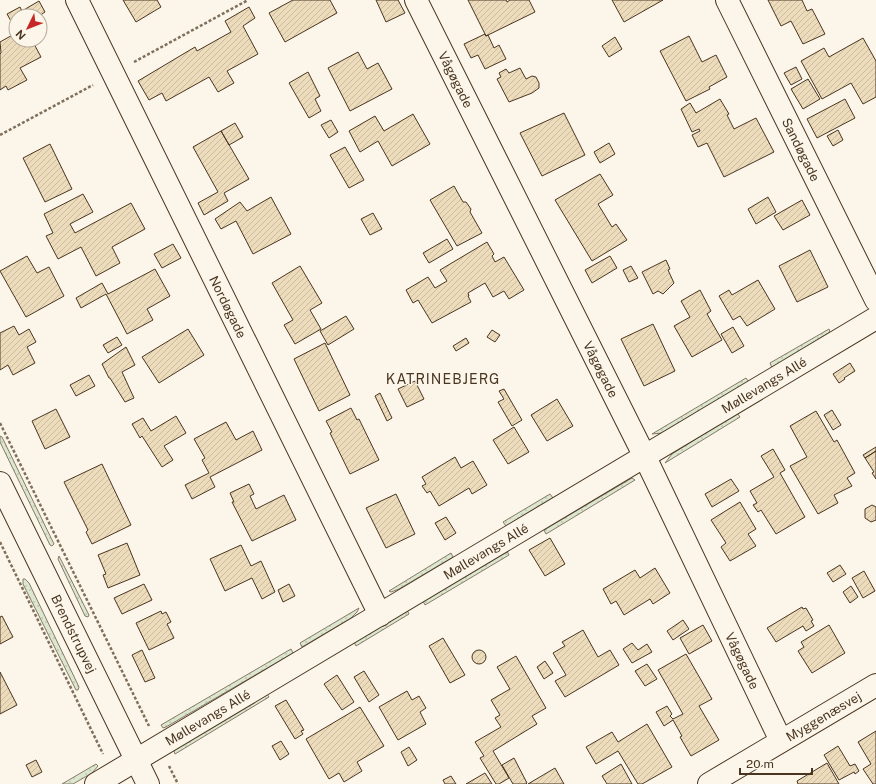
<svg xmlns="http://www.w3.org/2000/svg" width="876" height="784" viewBox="0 0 876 784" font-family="'Public Sans',sans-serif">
<defs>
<pattern id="grass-dots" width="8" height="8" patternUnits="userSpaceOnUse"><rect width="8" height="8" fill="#dce7d0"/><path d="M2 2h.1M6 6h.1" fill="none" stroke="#bec7b2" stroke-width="1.8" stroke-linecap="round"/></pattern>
<pattern id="building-hatch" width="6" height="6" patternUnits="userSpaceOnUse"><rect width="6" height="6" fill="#ecdcbc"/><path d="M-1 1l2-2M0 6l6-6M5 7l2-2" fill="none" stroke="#ccbda1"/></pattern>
</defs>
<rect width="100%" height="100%" fill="#fbf6e9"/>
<path fill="url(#grass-dots)" stroke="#887966" d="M829,329L830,332L772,368L770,363Z
M746,378L749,382L662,433L652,434Z
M737,413L740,417L665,463L672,454Z
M0,436L2,437L54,544L52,546L50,545L0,442Z
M632,478L635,480L546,534L544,530Z
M550,494L553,498L506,526L503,522Z
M507,551L509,555L425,605L423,601Z
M451,553L453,557L399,589L391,592L389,591Z
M59,556L89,615L88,617L85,616L58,559Z
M23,579H25L29,583L79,687L78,690H76L23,584Z
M359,608L357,612L351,618L302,647L300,643Z
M407,610L409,614L356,646L354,642Z
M291,649L293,653L166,727L163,728L161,725Z
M267,694L269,697L175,754L174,751L177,748Z
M96,764L98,766L92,773L73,784H62Z"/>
<path fill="url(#building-hatch)" stroke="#4a3520" d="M123,0H157L161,7L136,22Z
M293,0H330L337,13L285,42L269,13Z
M376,0H398L405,13L386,22Z
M468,0H506L507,2L510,0H529L535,12L486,36Z
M612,0H663L624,22Z
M768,0H802L807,11L812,9L825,34L803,44L791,21L781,26Z
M39,1L45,12L39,16H16V30L7,14L20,7L22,11Z
M249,7L255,18L243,26L258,54L227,71L234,83L218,92L209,77L166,101L162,93L149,100L138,81L195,47L197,51L231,32L225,21Z
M16,33V40H32L41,57L20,68L27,80L8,90L6,86L0,90V54L1,53L0,42Z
M485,34L486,36L488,35L494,48L499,45L506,59L485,69L478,55L471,58L464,44Z
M689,36L702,62L716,55L727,77L709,87L710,89L686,101L660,51Z
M615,37L622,49L609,57L602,46Z
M863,38L876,61V97L863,104L851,83L822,99L801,61L824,48L829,57Z
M358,52L367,69L378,63L392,89L350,111L328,68Z
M796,67L802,79L791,85L784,73Z
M520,68L526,79L532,76L536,77L539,83V88L532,93L509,102L497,79L501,77L499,73L506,69L509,73Z
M308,72L320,96L315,99L321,111L309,118L289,83Z
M808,79L820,99L803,109L791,89Z
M720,99L729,114L727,115L734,129L756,118L774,152L724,177L707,143L698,147L692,135L700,131L699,129L692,132L681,109L690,103L696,113Z
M845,99L855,118L817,138L807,119Z
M564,113L585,155L542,176L520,133Z
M413,114L430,144L392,166L378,141L360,152L349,131L375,116L384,131Z
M331,120L338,132L329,138L321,125Z
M235,123L243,137L229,145L221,131Z
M838,130L843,140L833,146L827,136Z
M221,131L249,179L224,193L228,201L204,215L198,203L218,192L193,147Z
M609,143L615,154L600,163L594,152Z
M50,144L72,189L45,202L23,158Z
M345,147L364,180L349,188L330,155Z
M600,174L613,195L598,204L612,227L616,224L627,240L592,261L555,200Z
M454,186L463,202H466L471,209L470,212L482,233L457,246L430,200Z
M83,194L93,212L70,224L75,233L131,203L145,229L112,247L120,263L96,276L81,247L58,259L46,236L53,233L44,214Z
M271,197L291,234L253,254L236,221L221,229L215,219L240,202L247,211Z
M768,197L776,212L756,224L748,209Z
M802,200L810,215L783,230L774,216Z
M373,213L382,229L370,235L361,219Z
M447,239L453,249L429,263L423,253Z
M487,242L494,254L492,256L495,262L504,257L524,290L509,299L504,291L493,297L485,283L468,293L469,296H468L471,302L432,323L418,300L413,303L406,290L428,277L435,288L447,281L440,270Z
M173,244L181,258L162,268L154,254Z
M810,250L828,287L797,302L779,266Z
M27,256L37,273L49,267L64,296L26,317L0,271Z
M610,256L617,268L592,283L585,270Z
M666,260L670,269L668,270L674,283L663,294L658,291L653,294L642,272Z
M300,266L322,303L310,310L321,329L295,344L284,325L293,320L272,283Z
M631,266L638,278L629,282L623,270Z
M155,269L170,296L147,309L153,320L127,334L106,294L81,308L76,298L102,283L108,294Z
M758,280L775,309L747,326L740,316L733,320L719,296L729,290L732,295Z
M700,290L711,311L707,314L722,340L692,357L674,326L690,317L681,301Z
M346,316L354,329L328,345L320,331Z
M653,324L675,371L644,386L621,339Z
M14,326L19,335L29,329L36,342L27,347L35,363L13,375L8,365L0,370V333Z
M733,327L744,346L732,353L721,334Z
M188,329L204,355L159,383L142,357Z
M492,330L500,335L495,342L487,337Z
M117,337L122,345L108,353L103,345Z
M466,338L469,343L456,351L453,346Z
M325,343L350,395L319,411L294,359Z
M126,347L135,365L122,372L134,398L125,402L110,378H109L102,364Z
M850,363L855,371L844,378L845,379L839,383L833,374Z
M89,375L95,386L76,396L70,385Z
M415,381L424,399L407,407L398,389Z
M504,389L522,420L512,426L498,402L504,399L499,391Z
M380,393L392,418L387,421L375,396Z
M557,399L573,426L547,441L531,415Z
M351,408L357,420L359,419L379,460L350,474L330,433L332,432L326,421Z
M56,409L70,437L45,449L32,421Z
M832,410L841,425L833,430L824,415Z
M816,411L834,442L837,440L855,473L847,478L852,486L834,495L838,503L818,514L790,466L807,457L790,426Z
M176,416L186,433L164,446L173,460L162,467L142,436L140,438L132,424L143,418L151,431Z
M226,422L236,440L253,431L262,450L210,477L215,487L192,499L185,485L209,473L202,460L205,458L194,439Z
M514,427L529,452L508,464L493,440Z
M876,447V451L865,458L863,455Z
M773,449L785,470L780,473L805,517L776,534L761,510L758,512L753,505L757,503L750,491L774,477L761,456Z
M876,451V479L872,473L874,472L865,458Z
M455,457L461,468L473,461L487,485L472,494L469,488L439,506L430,491L427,493L422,486L426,484L422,477Z
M102,464L131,525L92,544L86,532L88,530L64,482Z
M731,479L739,491L712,507L705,494Z
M249,484L254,494L250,496L256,509L284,495L296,520L252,541L232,502H234L230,493Z
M396,494L415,534L386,548L366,508Z
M740,502L756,529L748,534L756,546L730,561L721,547L726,543L711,520Z
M872,505L876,507V520L871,522L865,518V509Z
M446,517L456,533L445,540L435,523Z
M550,538L565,564L545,576L529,550Z
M127,543L140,575L108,588L103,575L106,574L98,555Z
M241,545L251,566L261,561L275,592L262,599L252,578L225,591L210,559Z
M840,565L846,574L833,582L827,573Z
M655,568L670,593L653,604L650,599L624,615L616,601L611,604L603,589L635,570L640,578Z
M864,571L875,591L863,598L852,578Z
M144,584L152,600L122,614L114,598Z
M289,584L295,596L283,602L278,590Z
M851,586L858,597L850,603L843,592Z
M802,607L803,609L806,608L813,620L811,621L814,626L806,631L803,626L776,642L767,628Z
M161,611L162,614L166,612L171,622L167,624L174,638L149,650L136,623Z
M2,616L13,637L0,644V617Z
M683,620L689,629L673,640L667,631Z
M703,625L712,641L689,654L680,638Z
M829,625L845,653L812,673L798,651L804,647L801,642Z
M583,630L598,657L610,650L619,665L565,697L555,681L566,675L553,653L565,646L562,642Z
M443,638L465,675L450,683L429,646Z
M632,643L638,650L647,644L652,652L632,663L623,649Z
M472 657a7 7 0 1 1 14 0a7 7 0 1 1-14 0Z
M142,650L155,678L145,682L132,655Z
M686,654L712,699L699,706L719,740L691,756L680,737L682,736L673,720L664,726L656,712L667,706L672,714L670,716L673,719L683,714L658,670Z
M516,656L546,708L532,716L537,724L493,751L509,778L499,784H496L480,758L484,756L475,742L501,727L495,718L500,715L491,700L510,689L497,667Z
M545,661L553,673L544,679L537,667Z
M647,664L657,679L645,686L635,671Z
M364,671L379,695L369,702L354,677Z
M0,672L17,705L0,714Z
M337,675L354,702L342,710L324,684Z
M407,691L412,700L419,696L426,708L420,712L426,724L398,740L379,707Z
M286,700L304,730L301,731L303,734L295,739L275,706Z
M360,707L384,746L357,762L362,771L344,782L339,773L329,779L306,739Z
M647,724L672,767L642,784H638L618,751L596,764L586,747L612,732L618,742Z
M876,731V784H873L863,769L871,764L858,742Z
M281,741L289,754L280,760L272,746Z
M838,746L850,766L855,764L859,771L855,774L854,772L839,780L824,755Z
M409,747L417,760L408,766L401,752Z
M514,758L527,783L526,784H513L502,765Z
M36,760L42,772L32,777L26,765Z
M827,763L839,784H798L797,781Z
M621,764L632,784H607L602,776Z
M555,768L564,784H528Z
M485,773L492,784H466Z
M451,776L456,784H445L443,780Z"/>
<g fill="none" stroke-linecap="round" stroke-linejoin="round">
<g stroke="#4a3520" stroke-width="24">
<g id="minor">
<path id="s1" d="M77,0L380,615"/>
<path id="s2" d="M416,0L645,457L781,741"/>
<path id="s3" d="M727,0L876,300"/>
<path id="s4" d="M0,483L148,784"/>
<path id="s5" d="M96,784L876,318"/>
<path id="s6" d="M709,784L876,685"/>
</g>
</g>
<path stroke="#7f6f5c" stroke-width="2.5" stroke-dasharray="3 2" stroke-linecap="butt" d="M134,62L248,0
M0,135L93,85
M0,423L149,726
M0,542L103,754
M169,766L178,784"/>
<use href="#minor" stroke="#fbf6e9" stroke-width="22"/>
</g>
<g text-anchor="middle" stroke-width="3" stroke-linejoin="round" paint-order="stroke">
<g font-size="13" fill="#4a3520" stroke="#fbf6e9">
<text dy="5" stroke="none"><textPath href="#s2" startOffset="89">Vågøgade</textPath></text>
<text dy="5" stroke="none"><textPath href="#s3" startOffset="167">Sandøgade</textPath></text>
<text dy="5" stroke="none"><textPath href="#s1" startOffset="342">Nordøgade</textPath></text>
<text dy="5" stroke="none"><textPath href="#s2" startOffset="413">Vågøgade</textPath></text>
<text dy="5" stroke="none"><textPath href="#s5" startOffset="778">Møllevangs Allé</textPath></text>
<text dy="5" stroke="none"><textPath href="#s5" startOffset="454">Møllevangs Allé</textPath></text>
<text dy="5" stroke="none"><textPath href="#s4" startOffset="168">Brendstrupvej</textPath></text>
<text dy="5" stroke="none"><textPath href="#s2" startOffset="737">Vågøgade</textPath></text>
<text dy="5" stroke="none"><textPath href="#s6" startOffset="133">Myggenæsvej</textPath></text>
<text dy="5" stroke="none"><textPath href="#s5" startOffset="130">Møllevangs Allé</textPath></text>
</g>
<g font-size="14" letter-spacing="1" fill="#4a3520" stroke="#fbf6e9">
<text x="443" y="384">KATRINEBJERG</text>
</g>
</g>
<g transform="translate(28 28) rotate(227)"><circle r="19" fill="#fbf6e9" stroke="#b4a999"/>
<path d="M0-3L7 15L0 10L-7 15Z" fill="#c62828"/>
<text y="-6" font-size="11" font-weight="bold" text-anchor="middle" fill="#4a3520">N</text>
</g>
<path d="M740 768v6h72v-6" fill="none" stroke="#4a3520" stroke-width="2"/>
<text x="746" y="768" font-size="12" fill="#4a3520" stroke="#fbf6e9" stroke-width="3" paint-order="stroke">20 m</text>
</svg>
